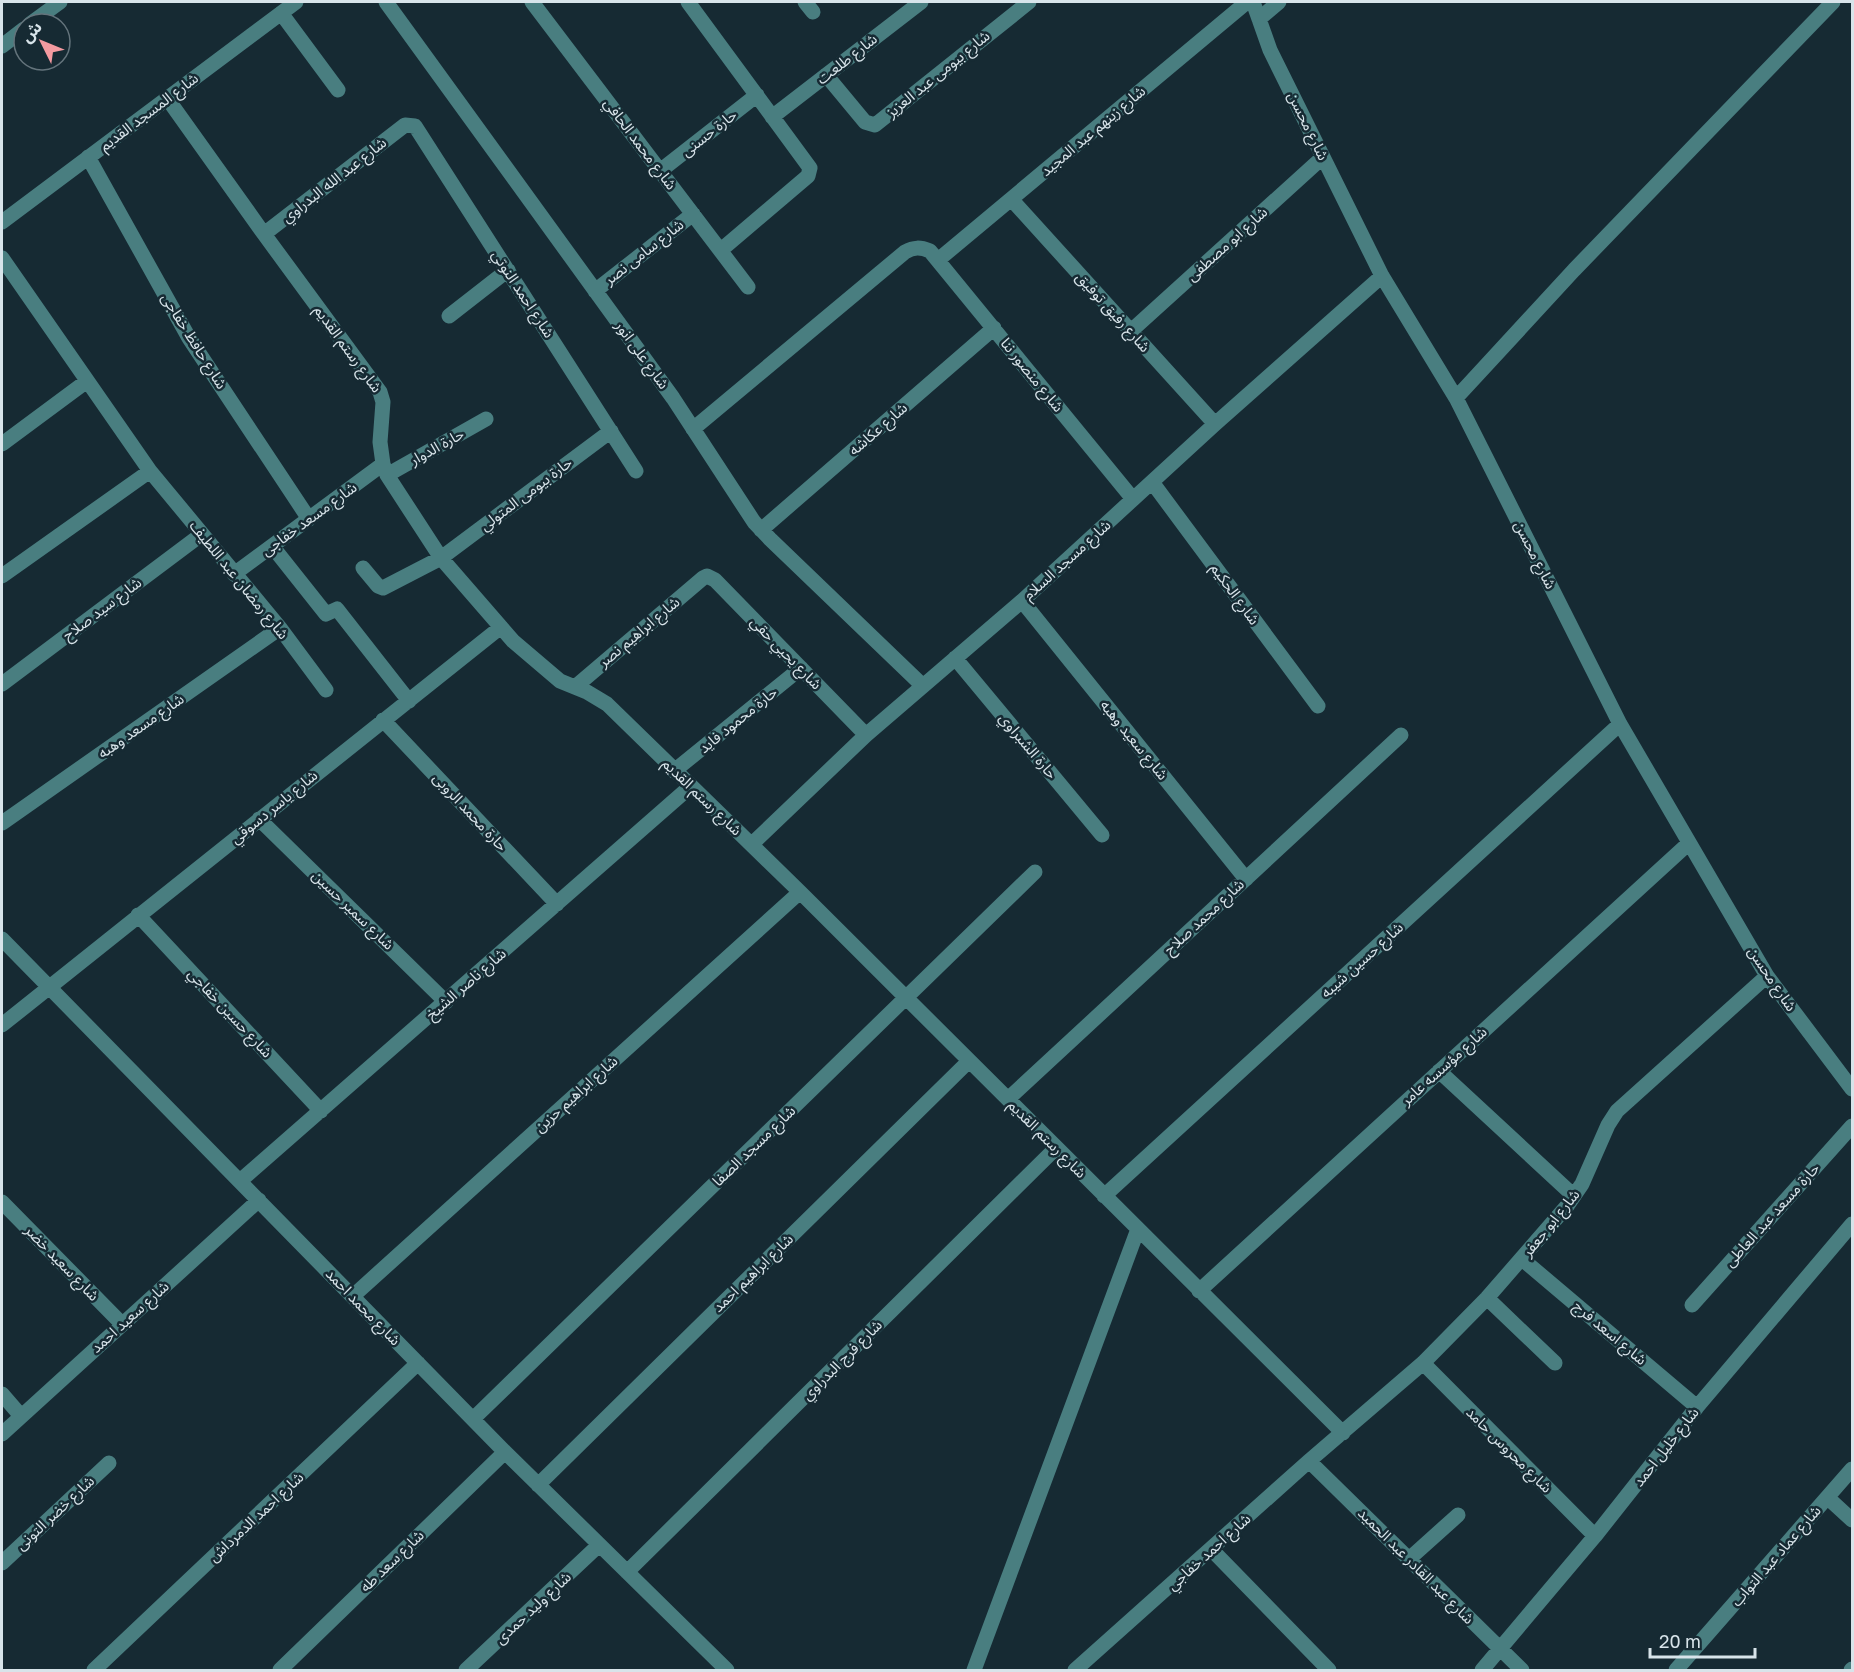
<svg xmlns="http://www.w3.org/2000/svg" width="1854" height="1672" viewBox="0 0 1854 1672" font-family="'Golos Text','Noto Sans Arabic',sans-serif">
<rect width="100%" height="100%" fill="#162a33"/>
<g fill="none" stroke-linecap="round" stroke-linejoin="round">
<path stroke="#497e80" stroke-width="15" d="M386,2L673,398L754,522L770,539L923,686
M532,2L748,287
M688,2L810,168L808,176L721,250
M805,2L813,12
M1253,2L1270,50L1382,276L1456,398L1620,724L1767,976L1852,1089
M281,13L338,90
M1259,19L1279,2
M30,24L60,2
M2,46L24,29
M826,75L865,122L875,125L1029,2
M167,98L264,234L380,392L383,402L380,442L383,464L387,475L441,558L513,641L560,681L587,692L607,704L800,892L1343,1433
M772,117L921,2
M88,157L189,338L309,519
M660,171L757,95
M1012,200L1215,424
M2,222L296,2
M264,234L405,125L415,126L636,471
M2,258L150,471L280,628L326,690
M938,260L1247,2
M595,291L693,214
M449,316L508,270
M1131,331L1323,157
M1456,398L1574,270L1833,2
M693,429L905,252C914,247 920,247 930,251L1133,499
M2,444L87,381
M387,475L486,419
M1152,482L1318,706
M761,530L994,328
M272,546L326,614L337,609L409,701
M363,568L378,586L383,588L441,558L611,431
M234,574L383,464
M2,576L150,471
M1022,601L1246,879
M955,658L1102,835
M2,684L202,534
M575,687L703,578L707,576L715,580L866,735
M383,720L557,904
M674,771L801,668
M259,819L446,1002
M2,823L280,628
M752,844L866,735L1022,601L1215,424L1382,276
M138,915L321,1111
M2,939L505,1452L727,1670
M2,1025L501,627
M1439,1071L1574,1196
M1008,1099L1401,735
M240,1181L691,786
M1104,1196L1620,724
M2,1202L122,1324
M1522,1259L1697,1407
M1199,1291L1689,843
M353,1296L800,892
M1487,1298L1555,1363
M1692,1305L1852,1126
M1423,1363L1595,1536
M2,1394L21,1416
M473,1419L1035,872
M2,1434L259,1200
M1309,1461L1522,1670
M538,1485L969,1061
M1828,1498L1852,1520
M1211,1549L1329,1670
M1409,1559L1458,1515
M2,1563L109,1463
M627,1572L1056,1148
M94,1670L418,1363
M280,1670L505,1452
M466,1670L599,1545
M974,1670L1138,1229
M1075,1670L1309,1461L1423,1363L1487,1298L1567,1206L1582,1184L1608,1125L1617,1111L1767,976
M1482,1670L1595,1536L1697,1407L1852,1224
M1676,1670L1852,1469
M1851,1670L1852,1669"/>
</g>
<g text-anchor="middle" stroke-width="5" stroke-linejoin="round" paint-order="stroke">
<g font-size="15" fill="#d8e4ea" stroke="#162a33">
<text transform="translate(847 59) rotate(-38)" y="5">شارع طلعت</text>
<text transform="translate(938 74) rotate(-39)" y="5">شارع بيومى عبد العزيز</text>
<text transform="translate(149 112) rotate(-37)" y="5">شارع المسجد القديم</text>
<text transform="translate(1308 126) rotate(64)" y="5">شارع محسن</text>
<text transform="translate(1093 131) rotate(-40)" y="5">شارع زينهم عبد المجيد</text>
<text transform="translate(709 133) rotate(-38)" y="5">حارة حسنى</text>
<text transform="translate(640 144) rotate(53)" y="5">شارع محمد الحافي</text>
<text transform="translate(334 180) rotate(-38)" y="5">شارع عبد الله البدراوي</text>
<text transform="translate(1227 244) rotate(-42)" y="5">شارع ابو مصطفى</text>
<text transform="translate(644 252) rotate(-38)" y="5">شارع سامى نصر</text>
<text transform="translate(523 294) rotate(57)" y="5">شارع احمد النوتي</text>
<text transform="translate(1113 312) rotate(48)" y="5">شارع رفيق توفيق</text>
<text transform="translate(194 341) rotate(58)" y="5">شارع حافظ خفاجى</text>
<text transform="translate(348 349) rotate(54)" y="5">شارع رستم القديم</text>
<text transform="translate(642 355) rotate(54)" y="5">شارع على انور</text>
<text transform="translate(1032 375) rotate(51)" y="5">شارع منصور ننا</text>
<text transform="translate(878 429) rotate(-41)" y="5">شارع عكاشه</text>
<text transform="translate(437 447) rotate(-29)" y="5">حارة الدوار</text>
<text transform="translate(526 494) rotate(-37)" y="5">حارة بيومى المتولي</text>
<text transform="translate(309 519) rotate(-36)" y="5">شارع مسعد خفاجى</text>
<text transform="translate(1535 555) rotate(63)" y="5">شارع محسن</text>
<text transform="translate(1067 560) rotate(-42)" y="5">شارع مسجد السلام</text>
<text transform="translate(239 580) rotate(51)" y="5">شارع رمضان عبد اللطيف</text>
<text transform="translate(1235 594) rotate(54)" y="5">شارع الحكيم</text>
<text transform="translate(102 609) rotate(-37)" y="5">شارع سيد صلاح</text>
<text transform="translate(639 632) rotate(-40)" y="5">شارع ابراهيم نصر</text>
<text transform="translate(786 653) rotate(46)" y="5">شارع يحيي حقي</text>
<text transform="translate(738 720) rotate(-39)" y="5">حارة محمود فايد</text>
<text transform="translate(141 726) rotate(-35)" y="5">شارع مسعد وهبه</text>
<text transform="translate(1134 740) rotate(51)" y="5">شارع سعيد وهبه</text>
<text transform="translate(1028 746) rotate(50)" y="5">حارة الشبراوي</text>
<text transform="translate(702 797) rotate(44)" y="5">شارع رستم القديم</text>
<text transform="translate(274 807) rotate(-39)" y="5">شارع ياسر دسوقي</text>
<text transform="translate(470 812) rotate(47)" y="5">حارة محمد الروبى</text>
<text transform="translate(353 910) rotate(44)" y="5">شارع سمير حسين</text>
<text transform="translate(1204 917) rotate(-43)" y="5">شارع محمد صلاح</text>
<text transform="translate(1362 960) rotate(-42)" y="5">شارع حسين شيبه</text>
<text transform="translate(1772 979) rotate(56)" y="5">شارع محسن</text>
<text transform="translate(466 984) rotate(-41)" y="5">شارع ناصر الشيخ</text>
<text transform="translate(230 1013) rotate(47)" y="5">شارع حسين خفاجي</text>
<text transform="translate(1444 1066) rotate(-42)" y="5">شارع مؤسسه عامر</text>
<text transform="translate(576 1094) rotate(-42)" y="5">شارع ابراهيم حزين</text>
<text transform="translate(1047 1139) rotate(45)" y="5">شارع رستم القديم</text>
<text transform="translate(754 1146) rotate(-44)" y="5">شارع مسجد الصفا</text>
<text transform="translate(1772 1215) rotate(-48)" y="5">حارة مسعد عبد العاطى</text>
<text transform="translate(1551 1223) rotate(-51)" y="5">شارع ابو جعفر</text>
<text transform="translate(62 1263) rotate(46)" y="5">شارع سعيد خضر</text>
<text transform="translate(753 1273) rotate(-44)" y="5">شارع ابراهيم احمد</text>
<text transform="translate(363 1307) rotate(46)" y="5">شارع محمد احمد</text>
<text transform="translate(130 1317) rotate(-42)" y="5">شارع سعيد احمد</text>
<text transform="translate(1610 1333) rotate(40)" y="5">شارع اسعد فرج</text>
<text transform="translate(842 1360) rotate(-45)" y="5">شارع فرج البدراوي</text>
<text transform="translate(1666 1447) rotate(-52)" y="5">شارع خليل احمد</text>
<text transform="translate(1509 1450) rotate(45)" y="5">شارع محروس حامد</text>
<text transform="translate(55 1513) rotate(-43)" y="5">شارع خضر التونى</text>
<text transform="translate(256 1517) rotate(-43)" y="5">شارع احمد الدمرداش</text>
<text transform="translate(1209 1552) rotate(-42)" y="5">شارع احمد خفاجي</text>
<text transform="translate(1776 1556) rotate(-49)" y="5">شارع عماد عبد التواب</text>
<text transform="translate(392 1561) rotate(-44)" y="5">شارع سعد طه</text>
<text transform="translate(1416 1566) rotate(45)" y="5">شارع عبد القادر عبد الحميد</text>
<text transform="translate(533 1608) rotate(-43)" y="5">شارع وليد حمدى</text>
</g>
</g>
<rect width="1854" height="1672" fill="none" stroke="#d8e4ea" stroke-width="6"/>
<g transform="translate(42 42) rotate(313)"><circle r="28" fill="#162a33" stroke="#64747c" stroke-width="1.5"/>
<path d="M0-4.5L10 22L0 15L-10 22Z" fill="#f49aa0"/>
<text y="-9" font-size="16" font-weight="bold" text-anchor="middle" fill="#d8e4ea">ش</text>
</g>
<path d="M1650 1648v9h105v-9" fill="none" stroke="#d8e4ea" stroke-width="3"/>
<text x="1659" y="1648" font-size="18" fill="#d8e4ea" stroke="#162a33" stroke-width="4.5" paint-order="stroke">20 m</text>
</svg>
